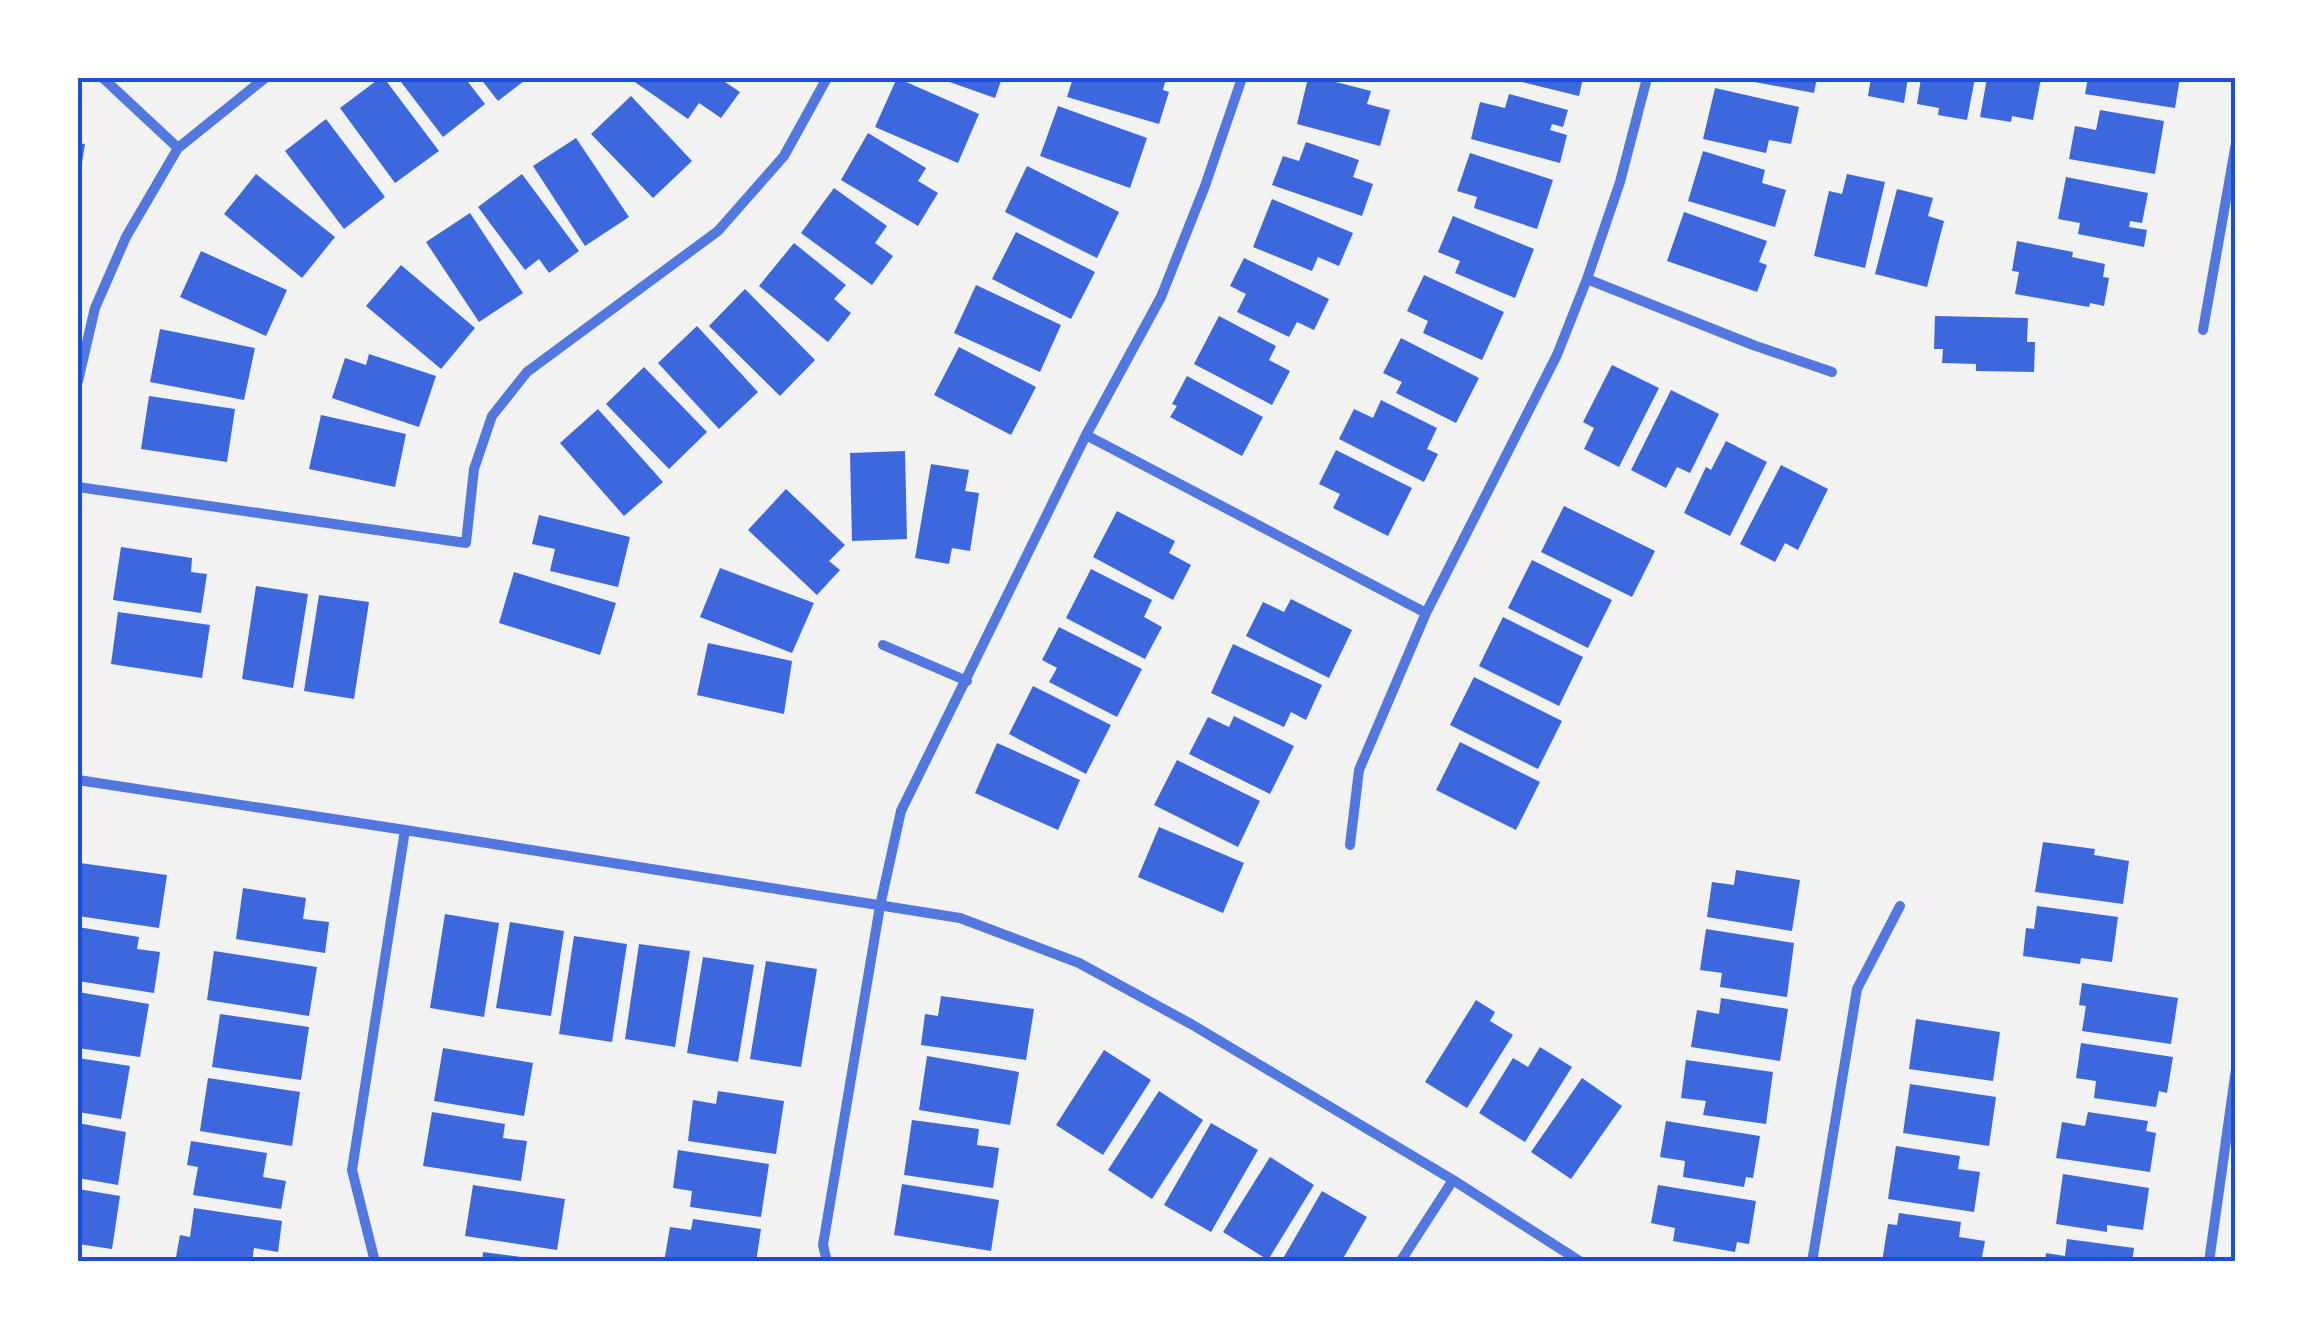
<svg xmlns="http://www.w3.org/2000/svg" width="2313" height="1339" viewBox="0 0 2313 1339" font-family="'Varela Round',sans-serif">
<rect width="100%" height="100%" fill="#f2f2f2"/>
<path fill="#3d67dc" d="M380,78H384L439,151L395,183L340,108Z
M398,78H465L485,104L443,137Z
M480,78H528L498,101Z
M629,78H719L740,92L721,118L699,103L688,119Z
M897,78L979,114L958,163L875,127Z
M938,78H1002L995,98Z
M1073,78H1166L1163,90L1169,92L1159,124L1067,97Z
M1308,78H1320L1371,91L1367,104L1390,110L1380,146L1297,124Z
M1506,78H1583L1579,96Z
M1738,78H1817L1814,93L1738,79Z
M1871,78H1908L1904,103L1868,96Z
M1921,78H1975L1967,120L1938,115L1939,108L1917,104Z
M1987,78H2041L2033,120L2012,116L2011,122L1980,117Z
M2088,78H2180L2175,108L2085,94Z
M1715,88L1799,107L1791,144L1769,140L1766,153L1703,139Z
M1509,94L1568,110L1563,127L1552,124L1550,130L1567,135L1560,163L1471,139L1480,102L1505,108Z
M631,96L692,161L653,198L591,134Z
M1058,106L1147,138L1130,188L1040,156Z
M2100,110L2164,121L2155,174L2069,159L2075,126L2096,130Z
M326,119L385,197L344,229L285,151Z
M868,133L926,168L918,181L938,193L918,226L841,180Z
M576,138L629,217L585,246L533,166Z
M1306,142L1359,160L1353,177L1373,184L1362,216L1272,185L1283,156L1299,161Z
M78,143L85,144L80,175L78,174Z
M1703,151L1765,170L1762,183L1786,190L1775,227L1688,201Z
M1470,153L1553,180L1537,229L1474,208L1477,197L1457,191Z
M1027,166L1119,212L1097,258L1005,212Z
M256,174L335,237L302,278L224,214Z
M522,174L579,251L549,273L539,259L525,270L478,207Z
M1847,174L1885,182L1865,268L1814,256L1829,191L1842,194Z
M2066,177L2148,193L2142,223L2130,221L2129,227L2147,230L2144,247L2078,234L2080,223L2058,219Z
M834,188L887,226L875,243L893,256L872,285L801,233Z
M1897,189L1933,198L1928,216L1944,221L1927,287L1875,274Z
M1272,199L1353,233L1339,266L1318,257L1312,271L1253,247Z
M1684,212L1767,241L1759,262L1767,265L1757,292L1667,261Z
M470,213L523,293L479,322L426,242Z
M1453,216L1534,249L1515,298L1455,273L1460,261L1438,252Z
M1016,232L1095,272L1071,319L992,279Z
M2017,241L2073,252L2072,257L2105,264L2103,277L2109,278L2104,306L2090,303L2089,307L2015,294L2019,272L2012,271Z
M794,243L846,285L834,299L851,313L828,342L759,286Z
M201,251L287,290L266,336L180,297Z
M1244,258L1329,299L1314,330L1297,322L1289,337L1237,312L1246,294L1230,286Z
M401,265L475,328L441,369L366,306Z
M1424,275L1504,312L1482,360L1423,333L1428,321L1407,311Z
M976,285L1061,325L1040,372L954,333Z
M745,289L815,360L780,396L709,326Z
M1219,316L1276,346L1269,360L1290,371L1272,405L1194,364Z
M1935,316L2028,318L2027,342H2035L2034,372L1976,371V364L1942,363L1943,349H1934Z
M697,326L758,392L719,429L658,363Z
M160,329L255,348L244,400L150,382Z
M1401,338L1479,378L1456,423L1396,393L1402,382L1383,373Z
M959,347L1036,387L1011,435L934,395Z
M369,354L436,376L419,427L332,398L345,358L366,365Z
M1612,365L1659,388L1619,467L1584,449L1594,428L1583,422Z
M644,367L707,432L669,469L606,404Z
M1187,376L1263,417L1242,456L1170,417L1177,406L1172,404Z
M1671,390L1719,414L1690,473L1677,467L1666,488L1631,470Z
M149,396L235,409L227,462L141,449Z
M1381,400L1437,428L1427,449L1438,454L1424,482L1339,439L1354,409L1373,418Z
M598,409L663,482L624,516L560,443Z
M321,415L406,434L395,487L309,469Z
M1726,441L1767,462L1730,536L1684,513L1706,467L1711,470Z
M1336,450L1412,488L1388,536L1333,508L1340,494L1319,484Z
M905,451L907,539L852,541L850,453Z
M931,464L969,470L965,491L979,493L970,551L952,548L949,564L915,558Z
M1781,465L1828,489L1798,550L1785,543L1775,562L1740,544Z
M786,489L845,545L829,561L840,570L817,595L748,530Z
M1564,506L1655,551L1632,597L1541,552Z
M1117,511L1175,541L1169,553L1191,565L1173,600L1093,557Z
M539,515L630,537L618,587L550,571L555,549L532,544Z
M121,547L192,558L191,572L207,574L201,613L113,600Z
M1532,560L1612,600L1588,648L1508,608Z
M720,568L814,603L792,653L700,617Z
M1091,569L1152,600L1144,617L1162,627L1145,659L1066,618Z
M514,572L616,603L600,655L499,623Z
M256,586L308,594L293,688L242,679Z
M319,595L369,602L354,699L304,691Z
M1291,599L1352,630L1329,678L1246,636L1263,602L1284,612Z
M118,612L210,625L202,678L111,664Z
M1503,617L1583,657L1559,706L1479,666Z
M1059,627L1142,669L1117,717L1049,682L1057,668L1042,660Z
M708,643L792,661L784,714L697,695Z
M1233,644L1322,685L1306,720L1291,712L1284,727L1211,693Z
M1474,677L1562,721L1538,769L1450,725Z
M1033,686L1111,725L1086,774L1009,734Z
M1234,716L1294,746L1270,794L1189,754L1208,717L1229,727Z
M1460,742L1540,782L1516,830L1436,790Z
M997,743L1080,780L1058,830L975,793Z
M1177,760L1260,801L1238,847L1154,805Z
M1159,827L1244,863L1223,913L1138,877Z
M2043,842L2095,849L2094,855L2129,861L2123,904L2035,892Z
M80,863L167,875L159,928L78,916Z
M1736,870L1800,880L1792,931L1707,917L1712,882L1734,885Z
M243,888L306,898L303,919L329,922L325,953L236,939Z
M2037,906L2118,917L2112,962L2081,958L2080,964L2023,956L2026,928L2034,929Z
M445,914L499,923L484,1017L430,1008Z
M510,922L564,931L551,1016L496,1008Z
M78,927L139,937L137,949L160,952L154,993L78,981Z
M1706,929L1794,943L1787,997L1720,987L1722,973L1700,970Z
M574,936L627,944L612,1042L559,1034Z
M639,944L690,951L675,1047L625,1039Z
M214,951L317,967L309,1016L207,1000Z
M703,957L754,965L738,1062L687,1053Z
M766,961L817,969L801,1067L750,1059Z
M2082,983L2178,998L2171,1044L2082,1031L2086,1006L2079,1005Z
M78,992L149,1004L140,1057L78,1048Z
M941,996L1034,1009L1026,1060L921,1045L925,1014L938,1016Z
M1721,998L1788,1009L1780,1061L1691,1047L1697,1010L1719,1014Z
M1476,1000L1495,1012L1490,1021L1513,1035L1467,1108L1425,1082Z
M220,1014L309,1027L301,1080L212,1067Z
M1916,1019L2000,1032L1993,1081L1909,1069Z
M2081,1043L2173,1057L2167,1093L2159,1091L2156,1107L2094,1098L2096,1081L2076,1078Z
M1540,1047L1572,1067L1525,1142L1479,1113L1513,1058L1528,1067Z
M443,1048L533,1063L524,1116L434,1101Z
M1104,1050L1151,1080L1103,1155L1056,1125Z
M927,1056L1019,1072L1010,1125L919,1110Z
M78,1058L130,1066L121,1119L78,1112Z
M1686,1060L1773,1072L1766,1124L1703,1115L1706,1101L1681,1098Z
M208,1078L300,1092L292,1146L200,1131Z
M1582,1078L1622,1106L1571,1179L1531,1152Z
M1910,1084L1996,1097L1989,1146L1903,1133Z
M718,1091L784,1101L776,1154L688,1141L693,1100L716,1104Z
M1159,1091L1203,1120L1152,1199L1108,1170Z
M432,1112L505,1124L503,1138L527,1141L521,1181L423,1166Z
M2088,1112L2148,1121L2146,1131L2156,1133L2150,1172L2056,1158L2062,1122L2085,1126Z
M912,1120L979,1129L977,1145L999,1148L993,1188L904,1175Z
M1666,1121L1760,1136L1753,1178L1746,1177L1744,1187L1683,1177L1685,1161L1660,1157Z
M78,1123L126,1132L118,1185L78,1178Z
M1211,1123L1258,1150L1211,1232L1164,1205Z
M191,1141L267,1153L263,1177L286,1181L281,1209L193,1195L198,1167L187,1165Z
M1896,1146L1960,1156L1958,1169L1980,1172L1974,1212L1888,1199Z
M678,1150L769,1164L761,1217L690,1207L692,1191L673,1188Z
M1270,1157L1314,1185L1268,1260L1223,1232Z
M2063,1174L2149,1188L2143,1230L2107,1225V1232L2056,1224Z
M902,1184L999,1200L991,1251L894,1235Z
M473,1185L565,1199L557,1250L465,1236Z
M1658,1185L1756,1201L1749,1244L1737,1242L1735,1252L1673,1241L1675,1228L1651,1223Z
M78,1189L120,1196L112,1249L78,1244Z
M1322,1191L1367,1217L1341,1262H1281Z
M194,1208L282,1221L278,1252L254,1248L252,1262H204L176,1257L180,1235L190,1237Z
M1899,1213L1961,1222L1959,1237L1985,1241L1981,1262H1882L1888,1224L1897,1225Z
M693,1219L761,1229L756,1262H664L670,1227L691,1230Z
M2067,1239L2134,1248L2132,1262H2045L2046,1253L2065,1256Z
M483,1252L536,1259V1262H482Z"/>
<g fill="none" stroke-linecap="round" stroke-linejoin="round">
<path stroke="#5277de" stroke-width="10" d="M103,78L178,148
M1587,279L1753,345L1832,372
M2203,330L2236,143
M78,381L95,308L126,237L178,148L265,78
M1086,435L1426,613
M78,487L466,543L474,469L492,416L527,372L718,231L784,156L827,78
M883,645L967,681
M78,780L405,830L960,918L1079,963L1191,1024L1453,1180L1581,1262
M1350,845L1359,770L1426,613L1557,355L1587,279L1620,182L1647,78
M375,1262L352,1170L405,830
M827,1262L823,1245L880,906L901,811L1086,435L1161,297L1205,186L1242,78
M1400,1262L1453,1180
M1812,1262L1857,989L1900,906
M2209,1262L2236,1069"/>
</g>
<rect width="2313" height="1339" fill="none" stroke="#ffffff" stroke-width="160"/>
<rect x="80" y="80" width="2153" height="1179" fill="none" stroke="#1d4ed8" stroke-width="4"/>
</svg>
